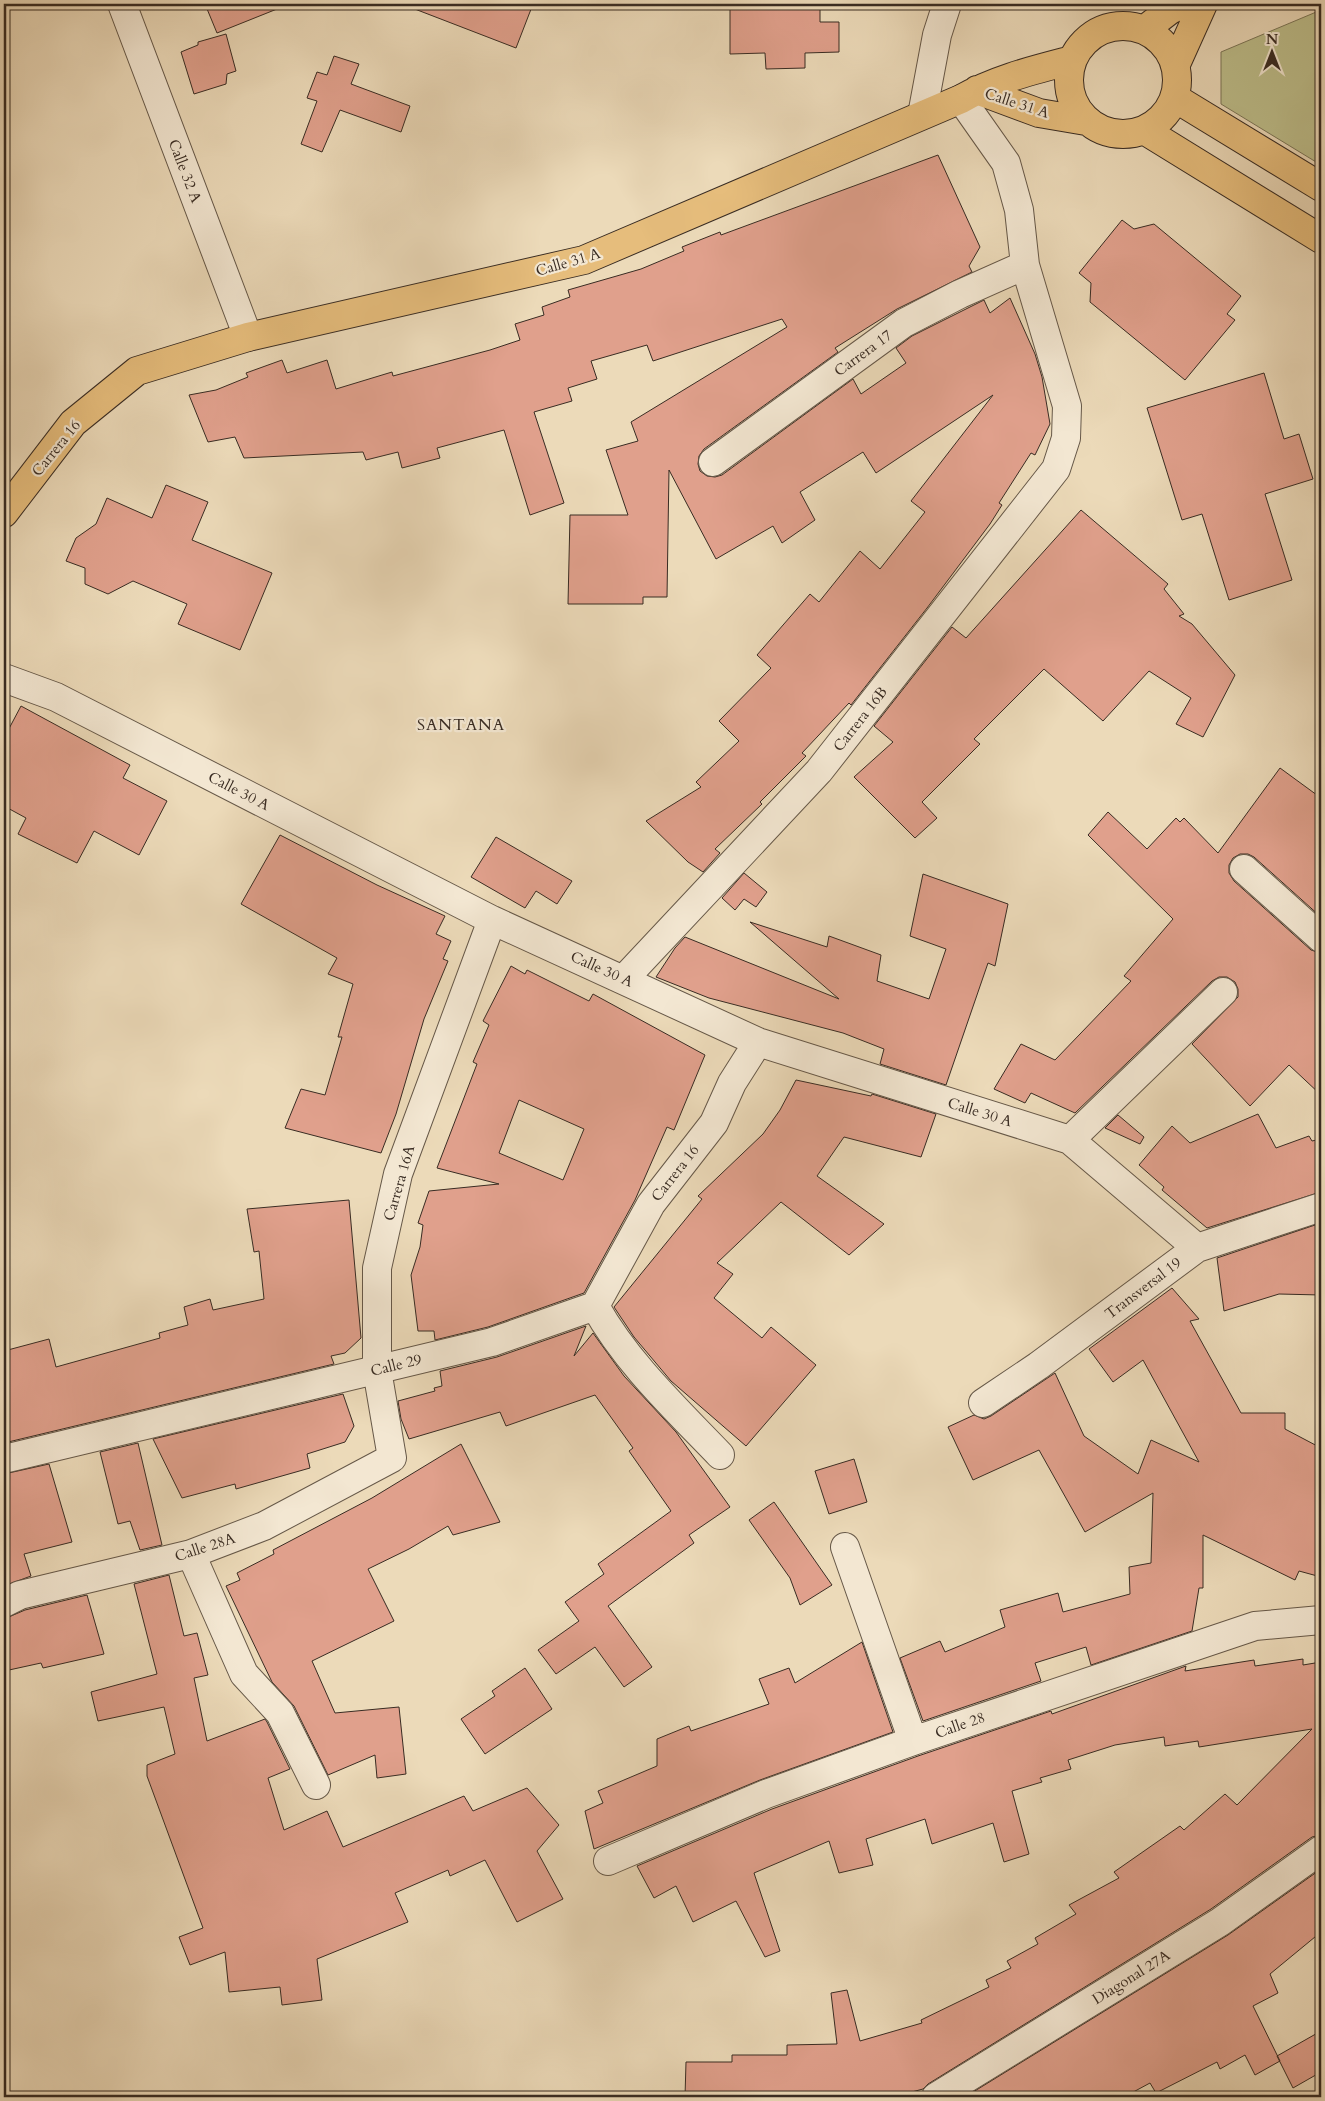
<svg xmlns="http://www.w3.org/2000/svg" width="1325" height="2101" viewBox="0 0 1325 2101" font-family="Cardo,serif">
<rect width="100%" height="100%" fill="#ecdab9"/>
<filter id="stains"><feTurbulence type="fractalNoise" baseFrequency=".004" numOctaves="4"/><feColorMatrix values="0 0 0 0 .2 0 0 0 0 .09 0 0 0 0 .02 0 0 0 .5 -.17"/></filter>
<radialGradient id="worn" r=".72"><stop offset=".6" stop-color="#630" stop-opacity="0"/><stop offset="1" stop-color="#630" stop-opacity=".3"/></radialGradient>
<path fill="#bdbe8b" stroke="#7b7557" d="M1321,10V165L1221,104V52Z"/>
<path fill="#e0a08c" stroke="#392c23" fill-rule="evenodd" d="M205,4H287V5L217,33Z
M407,4H533L516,48L407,6Z
M730,4H820V22H839V52L805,53V68L766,69L765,53L730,54Z
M226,34L236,71L227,74L226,84L194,94L181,52L198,45V42Z
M334,56L359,64L351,84L410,106L401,132L340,110L322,152L301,144L317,101L307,98L317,72L327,75Z
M938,155L980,247L969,266L972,272L897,309L835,348L838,352L704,449L699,456L698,464L700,471L707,476L715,477L722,475L853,379L861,394L906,363L896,348L912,336L984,300L990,313L1010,298L1035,354L1042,377L1050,424L1035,455L1031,453L999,503L1002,505L990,524L927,608L851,705L849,703L802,753L806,756L760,802L762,804L715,849L720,853L703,872L688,862L646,821L701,787L696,782L739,741L719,721L771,668L757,655L810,594L819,602L860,551L880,569L925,512L911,501L993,395L876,473L863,452L800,492L815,520L782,543L773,526L716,559L669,470L667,597H643V604H568L570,515H628L606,450L638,441L631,422L787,327L782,319L653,361L647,345L591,361L597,379L568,388L572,401L534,412L564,503L530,515L504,430L437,448L440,458L402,468L398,452L366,460L363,452L244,458L235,437L208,442L189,395L216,390L248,377L246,373L282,360L287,373L327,360L336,389L392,372L393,376L490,350L520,340L515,324L544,315L542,307L570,297L568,290L641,269L684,251L682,247L720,232L721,235Z
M1122,220L1134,229L1154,224L1241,296L1227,314L1235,320L1185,380L1090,302L1091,283L1079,273Z
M1264,373L1284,439L1299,434L1313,479L1265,494L1292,580L1229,600L1202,514L1182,520L1147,408Z
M166,485L208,502L192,540L272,573L240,650L178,624L187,604L133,581L108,594L85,584V568L66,561L76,538L96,524L107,498L152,518Z
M1081,510L1168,584L1164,589L1184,614L1179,616L1192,624L1235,675L1203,737L1176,724L1191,698L1149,671L1103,721L1044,669L974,739L980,744L922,802L937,818L915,838L854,777L893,742L874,726L952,627L966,638Z
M21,706L130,765L123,778L167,801L139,855L94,831L77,863L18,834L26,818L4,806V738Z
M1280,768L1321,798V917L1254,857L1248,854H1240L1233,858L1229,865V873L1234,881L1311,950L1321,953V1095L1289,1065L1250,1106L1192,1044L1238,997V989L1235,982L1227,977H1219L1212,981L1075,1113L1031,1093L1025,1103L994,1089L1021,1044L1055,1060L1131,981L1124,976L1173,919L1088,835L1108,812L1147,849L1176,818L1180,822L1184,818L1218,853Z
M280,835L377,885L445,916L436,934L451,941L443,959L448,961L424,1019L396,1114L381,1153L285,1128L301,1089L325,1095L342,1037H338L353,984L328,974L337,958L241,904Z
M496,837L572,881L557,904L536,891L525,908L471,877Z
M744,873L767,892L756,907L744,899L735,910L722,898Z
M923,874L1008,904L995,966L988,963L946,1085L880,1064L884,1049L843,1033L709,998L656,977L675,948L685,937L839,999L750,922L827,947L829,936L881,955L877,981L929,999L946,949L910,936Z
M511,966L525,974L527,970L589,1001L593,994L705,1055L674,1130L667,1127L635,1200L584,1293L488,1327L435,1340L434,1331H418L411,1275L420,1247L423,1225L418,1223L429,1191L499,1184L437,1168L477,1064L473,1062L489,1025L483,1021ZM519,1100L584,1129L563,1180L499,1153Z
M796,1080L871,1096L872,1094L936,1114L921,1157L844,1137L817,1176L884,1224L849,1255L781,1202L717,1263L733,1274L714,1298L762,1338L771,1327L816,1365L746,1446L671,1381L634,1337L614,1307L702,1199L698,1196L763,1134L780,1110Z
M1258,1114L1276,1148L1309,1136L1312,1141L1321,1139V1192L1207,1228L1162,1190L1164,1187L1139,1165L1172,1126L1190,1143Z
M1118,1115L1144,1137L1140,1144L1105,1128Z
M349,1200L361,1338L345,1353L331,1356L334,1364L4,1443V1351L49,1339L56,1367L160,1338L159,1333L188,1325L184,1307L210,1299L213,1310L264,1299L259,1251L254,1252L247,1209Z
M1321,1223V1295L1279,1294L1224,1311L1217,1258Z
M1172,1288L1199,1319L1190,1321L1241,1413H1285V1429L1321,1448V1577L1299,1571L1295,1580L1203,1535V1588H1199L1192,1631L1091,1665L1086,1647L1035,1663L1041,1681L923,1721L900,1658L940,1641L945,1652L1005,1627L1000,1610L1058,1593L1063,1612L1130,1594L1129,1567L1151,1563L1153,1493L1085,1532L1039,1450L973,1480L948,1427L974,1415L984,1419L991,1416L1055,1373L1084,1436L1138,1474L1151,1440L1199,1462L1143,1360L1113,1382L1089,1349Z
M586,1326L574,1356L593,1333L624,1376L676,1432L730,1507L689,1535L694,1543L608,1606L652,1667L624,1687L595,1647L556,1674L538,1650L579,1621L565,1602L604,1574L598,1564L671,1511L629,1451L633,1448L595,1395L506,1426L500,1412L409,1439L401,1419L398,1401L435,1391L434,1388L442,1386L440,1371L497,1357Z
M343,1394L354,1426L345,1442L307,1454L310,1468L236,1489L235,1484L182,1498L153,1439Z
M138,1443L162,1545L140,1550L130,1521L118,1524L100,1452Z
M461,1444L500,1522L453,1535L448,1526L409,1549L368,1569L394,1621L312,1661L335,1713L399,1707L406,1774L377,1778L375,1755L328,1775L294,1706L272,1682L226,1586L240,1580L237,1573L274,1554L273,1550L372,1498Z
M854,1459L867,1502L829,1514L815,1471Z
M49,1464L72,1542L24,1554L31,1576L4,1586V1474Z
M774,1502L832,1585L800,1605L790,1578L749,1520Z
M169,1575L184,1636L197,1633L208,1675L194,1678L207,1741L265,1719L267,1722L290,1769L268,1778L284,1830L327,1811L343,1847L464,1796L473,1811L527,1788L559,1825L537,1851L563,1899L517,1922L485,1860L450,1876L448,1870L395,1893L408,1922L317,1959L322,2000L282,2005L280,1987L229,1992L225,1952L190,1965L179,1937L203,1928L147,1776V1765L175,1754L164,1707L98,1721L91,1692L157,1674L134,1584Z
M87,1595L104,1654L43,1668L41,1663L9,1670L4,1648V1619L25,1610Z
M862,1642L893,1732L760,1780L594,1849L585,1811L603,1803L598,1791L657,1766V1739L689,1726L691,1731L769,1704L759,1679L789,1668L795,1683Z
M1303,1659V1665L1321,1662V1835L1312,1837L1211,1909L928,2084L923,2089L893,2097H685L686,2062H732V2055H787V2045L837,2044L831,1993L847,1990L860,2041L922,2023L921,2020L989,1987L986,1980L1011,1968L1007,1961L1038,1944L1035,1938L1076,1914L1069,1905L1119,1878L1114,1872L1180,1826L1184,1830L1225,1794L1237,1805L1312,1729L1199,1747L1198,1741L1165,1746L1164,1737L1115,1745L1068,1760L1071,1769L1040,1778L1042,1782L1012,1791L1029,1854L1004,1862L993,1823L932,1844L925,1819L866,1839L873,1865L839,1873L829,1841L754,1873L780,1951L765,1957L736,1901L693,1922L676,1886L654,1898L637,1866L772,1809L918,1756L1051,1711L1052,1714L1186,1666L1185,1671L1254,1660L1255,1666Z
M525,1668L552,1709L485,1754L461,1719L495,1696L492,1691Z
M1321,1869V1932L1270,1974L1278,1993L1253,2006L1280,2061L1255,2075L1245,2055L1220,2069L1217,2062L1156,2093L1150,2083L1124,2097H965L1228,1935Z
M1321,2031V2072L1293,2088L1277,2056Z"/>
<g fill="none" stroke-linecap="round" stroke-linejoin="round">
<g stroke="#665848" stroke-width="30">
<path id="minor" d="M122,4L248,337
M922,115L937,35L947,4
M713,462L904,323L960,294L1025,265
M4,678L56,697L492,920L758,1042L1070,1140L1197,1248
M1244,869L1321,938
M624,979L819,771L1056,469L1066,438L1067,406L1025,265L1019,210L1006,163L961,99
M1070,1140L1223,992
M595,1306L651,1204L714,1123L732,1083L758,1042
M595,1306C626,1362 675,1408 720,1455
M983,1403L1038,1366L1197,1248L1321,1207
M4,1459L492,1342L595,1306
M845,1547L913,1741
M191,1554L244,1674L280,1713L316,1785
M4,1603L20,1595L191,1554L264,1526L392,1458L377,1370V1268L398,1174L492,920
M608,1861L766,1794L913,1741L1255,1626L1321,1620
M936,2097L1220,1922L1321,1850"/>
</g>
<g stroke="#392c23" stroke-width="30">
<path id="major" d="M1069 80a54 54 0 1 1 108 0a54 54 0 1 1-108 0Z
M1144,30L1170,10L1182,4
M1176,64L1203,4
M977,90L1039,113L1086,121
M1175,98L1321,187
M1144,130L1321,239
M4,513L73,423L137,371L248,337L584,260L961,99C996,79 1034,70 1072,60"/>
</g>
<use href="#minor" stroke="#f3e7d2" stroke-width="28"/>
<use href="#major" stroke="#e6bd7c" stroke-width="28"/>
</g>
<g text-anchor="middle" stroke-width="4.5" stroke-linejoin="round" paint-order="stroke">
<g font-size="15" fill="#392c23" stroke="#f3e7d2">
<text transform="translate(1017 103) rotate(18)" y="5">Calle 31 A</text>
<text transform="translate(185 171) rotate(69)" y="5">Calle 32 A</text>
<text transform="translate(568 262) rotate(-16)" y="5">Calle 31 A</text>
<text transform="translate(863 353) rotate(-36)" y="5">Carrera 17</text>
<text transform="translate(56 448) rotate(-51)" y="5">Carrera 16</text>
<text transform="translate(860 719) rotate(-52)" y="5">Carrera 16B</text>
<text transform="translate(239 791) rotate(27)" y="5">Calle 30 A</text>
<text transform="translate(602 969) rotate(24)" y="5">Calle 30 A</text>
<text transform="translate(980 1112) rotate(17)" y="5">Calle 30 A</text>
<text transform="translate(675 1173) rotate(-52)" y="5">Carrera 16</text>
<text transform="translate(399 1183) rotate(-74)" y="5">Carrera 16A</text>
<text transform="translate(1143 1288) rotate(-37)" y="5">Transversal 19</text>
<text transform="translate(396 1365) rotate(-14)" y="5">Calle 29</text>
<text transform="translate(205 1547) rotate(-18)" y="5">Calle 28A</text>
<text transform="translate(960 1725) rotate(-19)" y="5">Calle 28</text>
<text transform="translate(1131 1977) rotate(-32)" y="5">Diagonal 27A</text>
</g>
<g font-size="16" letter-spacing="1" fill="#392c23" stroke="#f3e7d2">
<text x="461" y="730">SANTANA</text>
</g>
</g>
<rect width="1325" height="2101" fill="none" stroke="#ecdab9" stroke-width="20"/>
<rect x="5" y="5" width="1315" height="2091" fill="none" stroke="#392c23" stroke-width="2.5"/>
<rect x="10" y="10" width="1305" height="2081" fill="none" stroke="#392c23"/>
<g transform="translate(1272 52)" stroke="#f3e7d2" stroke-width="4" paint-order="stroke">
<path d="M0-4L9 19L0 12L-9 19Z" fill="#392c23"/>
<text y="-8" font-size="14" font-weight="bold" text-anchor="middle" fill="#392c23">N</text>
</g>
<rect width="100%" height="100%" filter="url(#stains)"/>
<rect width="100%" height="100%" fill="url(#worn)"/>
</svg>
